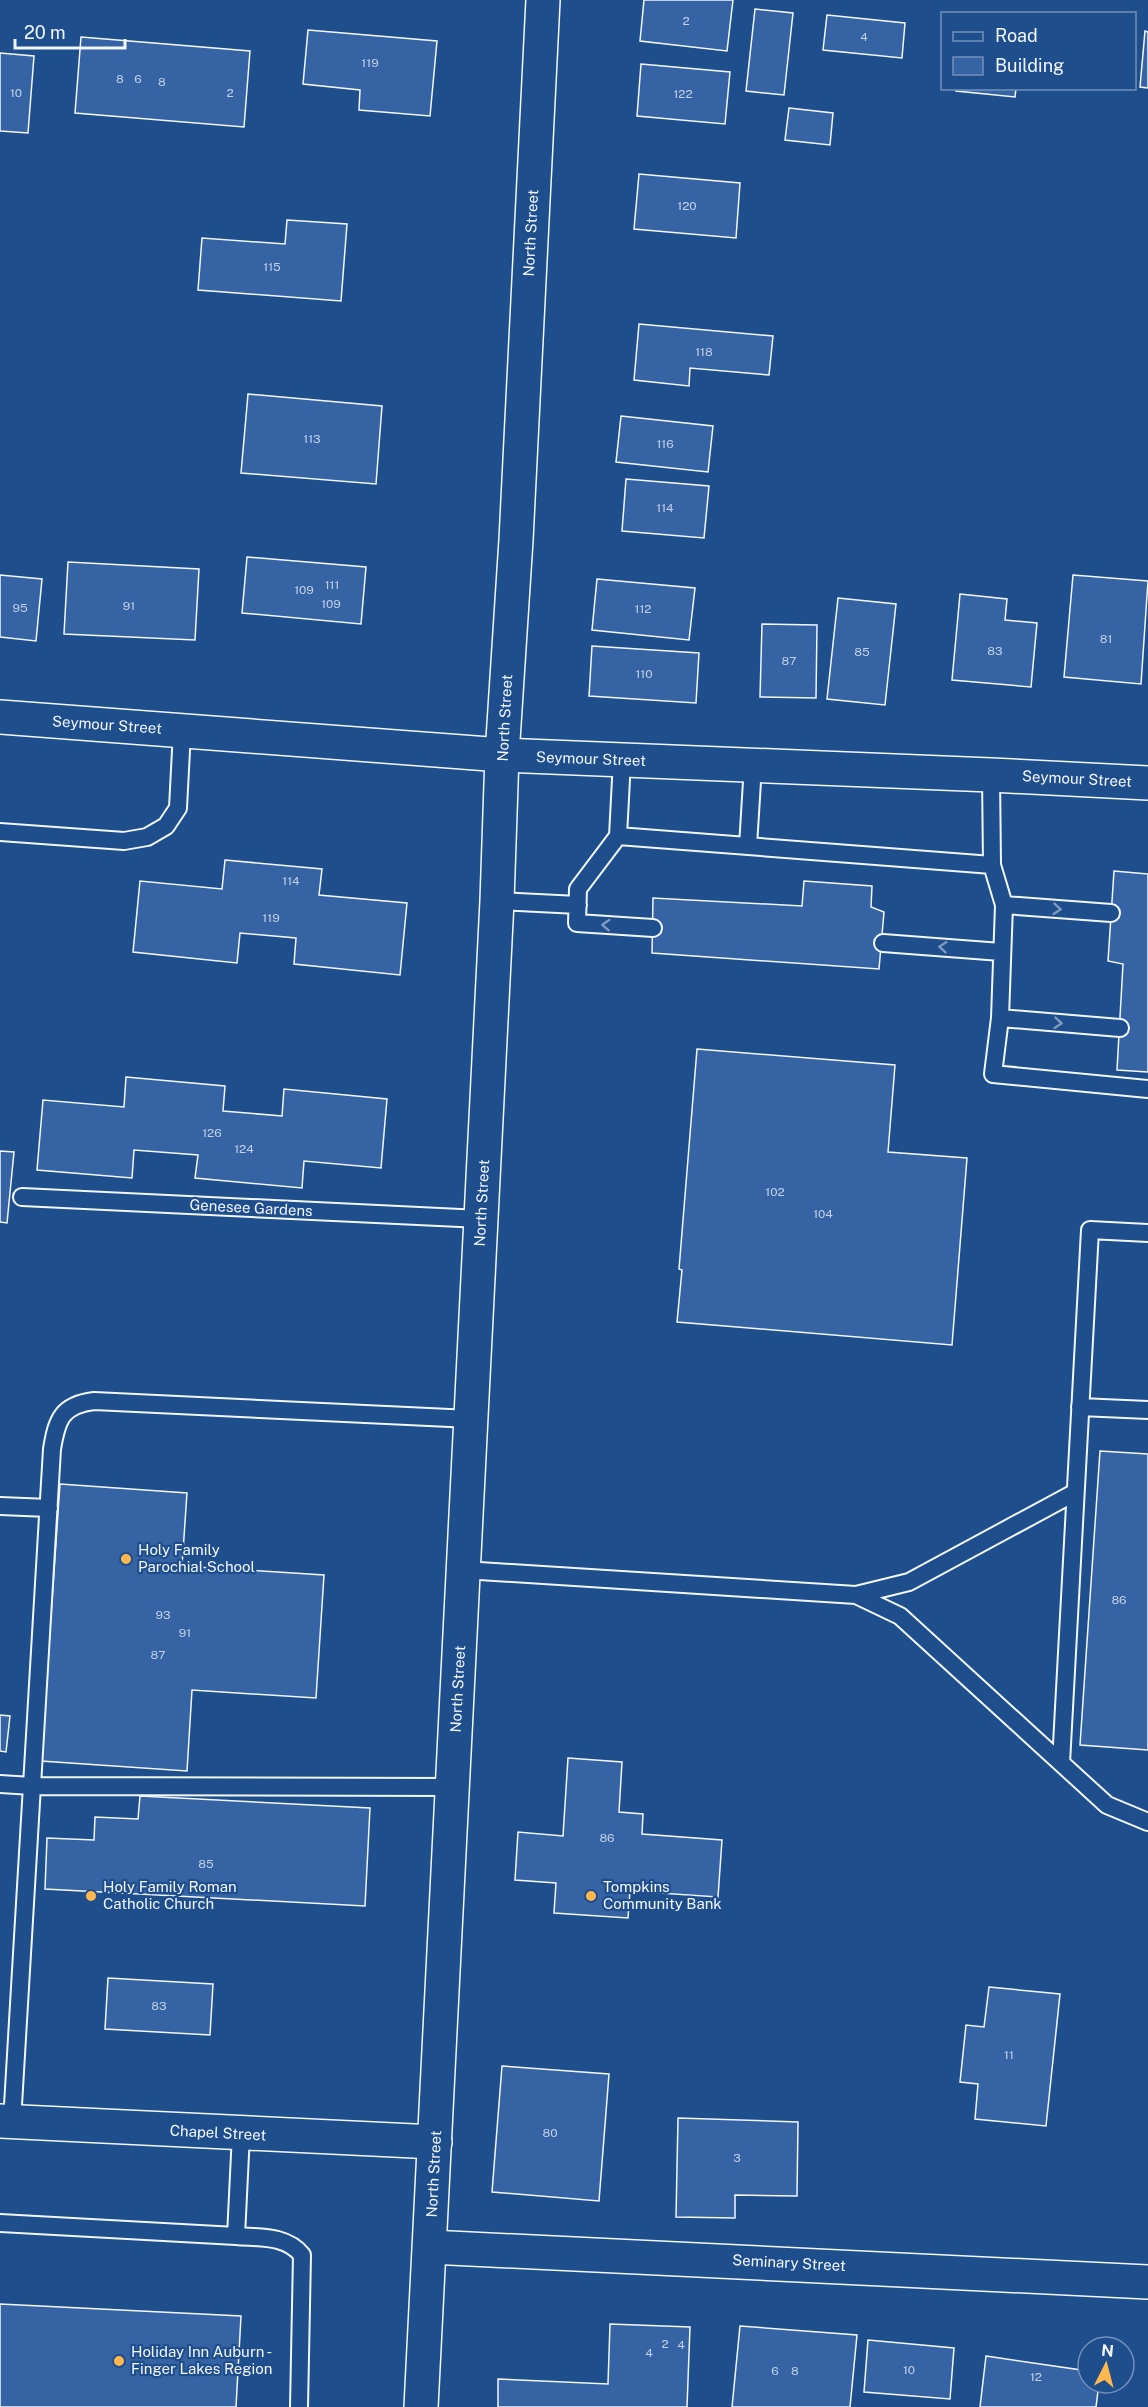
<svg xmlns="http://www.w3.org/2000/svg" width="1148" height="2407" viewBox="0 0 1148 2407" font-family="'Public Sans',sans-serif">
<rect width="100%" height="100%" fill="#1f4e8c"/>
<path fill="#3563a3" stroke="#f2f6ff" stroke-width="1.5" d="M644,0H733L727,51L640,41Z
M755,9L793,13L784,95L746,91Z
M827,15L905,23L902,58L823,50Z
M308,30L437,41L430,116L359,110L360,90L303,84Z
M1145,31L1148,32V88L1140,87Z
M81,37L250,51L244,127L75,113Z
M0,53L34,56L28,133L0,131Z
M641,64L730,72L725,124L637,116Z
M956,88H1016L1015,97L956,91Z
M789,108L833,113L830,145L785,140Z
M639,174L740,183L736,238L634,229Z
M287,220L347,224L341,301L198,290L202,238L285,244Z
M639,324L773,336L769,375L690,368L689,386L634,380Z
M248,394L382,406L376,484L241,473Z
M621,416L713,426L708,472L616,462Z
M626,479L709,486L704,538L622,531Z
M247,557L366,567L361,624L242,613Z
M68,562L199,569L195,640L64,634Z
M0,575L42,579L36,641L0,637Z
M1073,575L1148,581L1141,684L1064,677Z
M597,579L695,588L689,640L592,630Z
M960,594L1007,599L1005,620L1037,623L1031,687L952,680Z
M838,598L896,604L885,705L827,699Z
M762,624L817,625L816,698L760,697Z
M592,646L699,653L696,703L589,696Z
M225,860L322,869L319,895L407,903L400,975L294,964L296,938L240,933L237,963L133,952L140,881L222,889Z
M1114,871L1148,874V1072L1117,1070L1123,964L1108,961Z
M804,881L872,886L871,907L884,912L879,969L652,953L653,898L802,906Z
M697,1049L895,1065L888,1152L967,1158L952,1345L677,1322L682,1270L679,1269Z
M126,1077L225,1086L223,1111L282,1116L284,1089L387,1099L381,1168L304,1161L302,1188L195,1178L198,1155L134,1150L132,1178L37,1170L43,1100L124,1107Z
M0,1151L14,1152L7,1223L0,1222Z
M1100,1451L1148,1454V1750L1080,1745Z
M60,1484L187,1493L182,1566L324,1575L316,1698L192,1690L187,1771L41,1761Z
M0,1715L10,1716L6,1752L0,1751Z
M568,1758L622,1762L619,1812L643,1814L642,1834L722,1840L718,1897L630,1891L628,1918L554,1913L556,1883L515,1880L518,1832L563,1836Z
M140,1796L370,1808L365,1906L45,1889L47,1838L94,1840L95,1817L138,1819Z
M108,1978L213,1984L210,2035L105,2029Z
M989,1987L1060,1994L1046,2126L975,2119L978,2084L960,2082L966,2025L984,2027Z
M502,2066L609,2074L599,2201L492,2192Z
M678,2118L798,2122L797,2196L735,2195V2218L676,2217Z
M0,2304L241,2316L236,2407H0Z
M610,2324L690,2327L687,2407H498V2379L608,2384Z
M740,2326L857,2335L850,2407H732Z
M868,2340L954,2348L950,2399L864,2392Z
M986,2356L1088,2371V2383H1099L1096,2407H980Z"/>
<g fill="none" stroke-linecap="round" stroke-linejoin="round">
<g stroke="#f2f6ff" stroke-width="20">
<path id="lane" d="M622,760L618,836L992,865L1004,905L1000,1018L993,1074L1148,1089
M991,775L992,865
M0,832L124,841L147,837L166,826L178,808L182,731
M618,836L578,889L577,923L653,928
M748,846L753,765
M497,901L578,905
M1004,905L1111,913
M883,943L1001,952
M1000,1018L1120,1028
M22,1197L481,1219
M1080,1407L1148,1410
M0,1506L49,1508
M464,1570L856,1595L909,1582L1074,1493
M856,1595L900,1616L1107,1805L1148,1822
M1061,1763L1090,1230L1148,1233
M0,1784L32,1786L453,1787
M12,2122L52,1449C57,1419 62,1405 94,1401L471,1419
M0,2223L236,2236L241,2134
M236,2236C260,2238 286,2235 302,2255L299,2407"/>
</g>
<g stroke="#f2f6ff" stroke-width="36">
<path id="street" d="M0,717L502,755L991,775L1148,783
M0,2121L435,2142
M430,2247L1148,2282"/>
</g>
<g stroke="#f2f6ff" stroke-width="36">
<path id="primary" d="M421,2407L497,901L502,755L516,540L543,0"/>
</g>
<use href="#lane" stroke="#1f4e8c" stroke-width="16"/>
<use href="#street" stroke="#1f4e8c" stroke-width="33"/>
<use href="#primary" stroke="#1f4e8c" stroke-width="33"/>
</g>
<defs><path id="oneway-chevron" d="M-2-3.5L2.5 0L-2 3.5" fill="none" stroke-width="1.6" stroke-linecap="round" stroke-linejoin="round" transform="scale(1.5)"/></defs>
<g stroke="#7e9ac0">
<use href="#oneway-chevron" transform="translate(1057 909) rotate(5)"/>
<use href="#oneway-chevron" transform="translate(606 925) rotate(-177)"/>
<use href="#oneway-chevron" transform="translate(943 947) rotate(-175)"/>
<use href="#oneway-chevron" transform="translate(1058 1023) rotate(5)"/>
</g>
<g fill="#ffb74d" stroke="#1f4e8c" stroke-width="2">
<circle cx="126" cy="1559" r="6"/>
<circle cx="91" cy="1896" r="6"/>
<circle cx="591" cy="1896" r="6"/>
<circle cx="119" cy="2361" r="6"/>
</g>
<g text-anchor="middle" stroke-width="4.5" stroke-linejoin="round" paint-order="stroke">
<g font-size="12" fill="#c3d1e8">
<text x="686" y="25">2</text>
<text x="864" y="41">4</text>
<text x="370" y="67">119</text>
<text x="120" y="83">8</text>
<text x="138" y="83">6</text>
<text x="162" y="86">8</text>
<text x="16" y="97">10</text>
<text x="230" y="97">2</text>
<text x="683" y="98">122</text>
<text x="687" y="210">120</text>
<text x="272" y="271">115</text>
<text x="704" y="356">118</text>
<text x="312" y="443">113</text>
<text x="665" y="448">116</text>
<text x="665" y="512">114</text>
<text x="332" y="589">111</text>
<text x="304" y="594">109</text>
<text x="331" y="608">109</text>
<text x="129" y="610">91</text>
<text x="20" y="612">95</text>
<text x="643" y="613">112</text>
<text x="1106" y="643">81</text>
<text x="995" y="655">83</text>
<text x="862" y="656">85</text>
<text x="789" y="665">87</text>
<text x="644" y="678">110</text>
<text x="291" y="885">114</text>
<text x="271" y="922">119</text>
<text x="212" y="1137">126</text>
<text x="244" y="1153">124</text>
<text x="775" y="1196">102</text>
<text x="823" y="1218">104</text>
<text x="1119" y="1604">86</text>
<text x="163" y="1619">93</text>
<text x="185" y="1637">91</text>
<text x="158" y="1659">87</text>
<text x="607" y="1842">86</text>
<text x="206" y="1868">85</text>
<text x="159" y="2010">83</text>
<text x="1009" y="2059">11</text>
<text x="550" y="2137">80</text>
<text x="737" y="2162">3</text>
<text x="665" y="2348">2</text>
<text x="681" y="2349">4</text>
<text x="649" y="2357">4</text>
<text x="909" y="2374">10</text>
<text x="775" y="2375">6</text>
<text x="795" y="2375">8</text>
<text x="1036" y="2381">12</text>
</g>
<g font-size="15" fill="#f2f6ff" stroke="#1f4e8c">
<text transform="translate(531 233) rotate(-87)" y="5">North Street</text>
<text transform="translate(505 718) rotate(-87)" y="5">North Street</text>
<text transform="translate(107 725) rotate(4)" y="5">Seymour Street</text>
<text transform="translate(591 759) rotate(2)" y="5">Seymour Street</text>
<text transform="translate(1077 779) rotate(3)" y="5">Seymour Street</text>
<text transform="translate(482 1203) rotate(-87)" y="5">North Street</text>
<text transform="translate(251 1208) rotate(3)" y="5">Genesee Gardens</text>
<text transform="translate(458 1689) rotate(-87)" y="5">North Street</text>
<text transform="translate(218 2133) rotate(3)" y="5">Chapel Street</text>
<text transform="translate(434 2174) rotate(-87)" y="5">North Street</text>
<text transform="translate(789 2263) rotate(3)" y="5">Seminary Street</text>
</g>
<g font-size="15" fill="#f2f6ff" stroke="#1f4e8c" text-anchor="start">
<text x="138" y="1555">Holy Family<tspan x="138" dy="17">Parochial School</tspan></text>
<text x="103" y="1892">Holy Family Roman<tspan x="103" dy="17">Catholic Church</tspan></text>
<text x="603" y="1892">Tompkins<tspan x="603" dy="17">Community Bank</tspan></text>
<text x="131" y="2357">Holiday Inn Auburn -<tspan x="131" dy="17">Finger Lakes Region</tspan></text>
</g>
</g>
<rect x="941" y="12" width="195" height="78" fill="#1f4e8c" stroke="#7391ba" stroke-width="1.5"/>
<rect x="953" y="32" width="30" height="9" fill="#1f4e8c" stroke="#7391ba" stroke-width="1.5"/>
<text x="995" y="42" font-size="18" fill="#f2f6ff">Road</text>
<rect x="953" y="57" width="30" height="18" fill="#3563a3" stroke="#7391ba" stroke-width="1.5"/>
<text x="995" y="72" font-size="18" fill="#f2f6ff">Building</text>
<g transform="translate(1106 2365) rotate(6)"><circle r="28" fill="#1f4e8c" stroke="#7391ba" stroke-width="1.5"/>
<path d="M0-4.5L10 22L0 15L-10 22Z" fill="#ffb74d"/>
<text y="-9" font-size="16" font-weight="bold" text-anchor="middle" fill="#f2f6ff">N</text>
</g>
<path d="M15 39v9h110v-9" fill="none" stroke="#f2f6ff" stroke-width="3"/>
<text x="24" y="39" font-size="18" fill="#f2f6ff" stroke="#1f4e8c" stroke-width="4.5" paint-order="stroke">20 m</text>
</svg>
